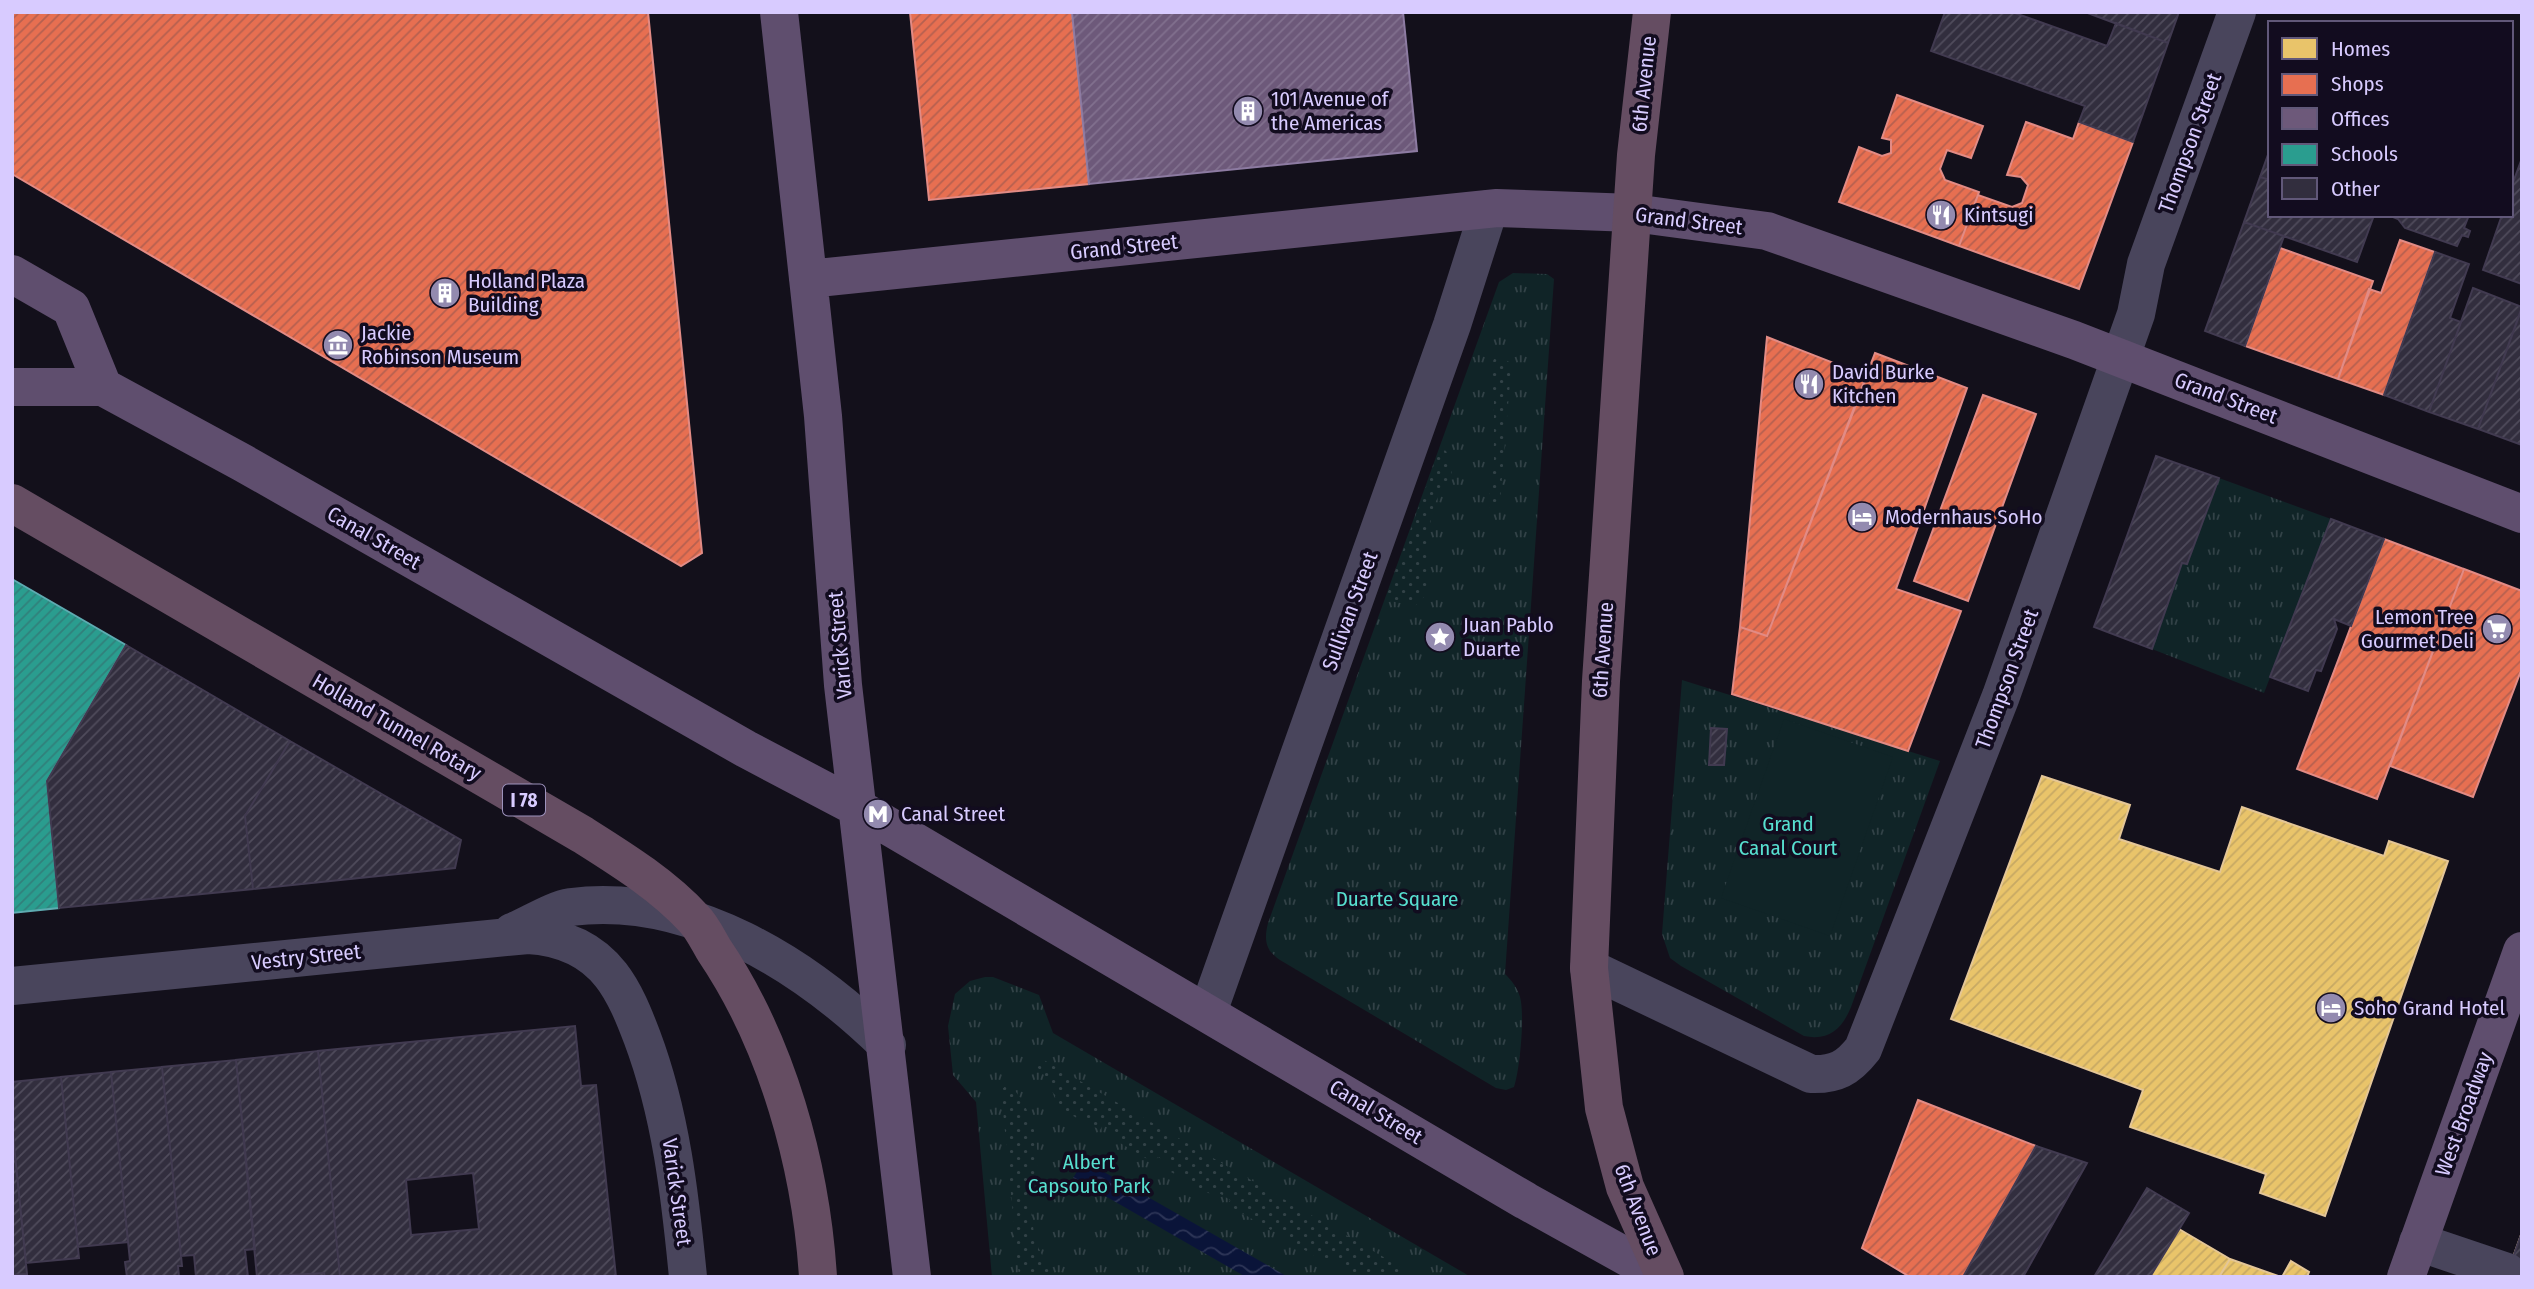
<svg xmlns="http://www.w3.org/2000/svg" width="2534" height="1289" viewBox="0 0 2534 1289" font-family="'Fira Sans Condensed',sans-serif">
<defs>
<pattern id="grass-tufts" width="24" height="20" patternUnits="userSpaceOnUse" patternTransform="scale(1.75)"><rect width="24" height="20" fill="#102427"/><path d="M3 7l-1-3M5 7V3M7 7l1-3M15 17l-1-3M17 17v-4M19 17l1-3" fill="none" stroke="#324247"/></pattern>
<pattern id="garden-dots" width="8" height="8" patternUnits="userSpaceOnUse" patternTransform="scale(1.75)"><rect width="8" height="8" fill="#102427"/><path d="M2 2h.1M6 6h.1" fill="none" stroke="#324247" stroke-width="1.8" stroke-linecap="round"/></pattern>
<pattern id="water-waves" width="16" height="10" patternUnits="userSpaceOnUse" patternTransform="scale(1.75)"><rect width="16" height="10" fill="#0a1439"/><path d="M0 5q4-4 8 0t8 0" fill="none" stroke="#2d3557"/></pattern>
<pattern id="homes-hatch" width="6" height="6" patternUnits="userSpaceOnUse" patternTransform="scale(1.75)"><rect width="6" height="6" fill="#e9c46a"/><path d="M-1 1l2-2M0 6l6-6M5 7l2-2" fill="none" stroke="#c7a964"/></pattern>
<pattern id="shops-hatch" width="6" height="6" patternUnits="userSpaceOnUse" patternTransform="scale(1.75)"><rect width="6" height="6" fill="#e76f51"/><path d="M-1 1l2-2M0 6l6-6M5 7l2-2" fill="none" stroke="#b56050"/></pattern>
<pattern id="offices-hatch" width="6" height="6" patternUnits="userSpaceOnUse" patternTransform="scale(1.75)"><rect width="6" height="6" fill="#6d597a"/><path d="M-1 1l2-2M0 6l6-6M5 7l2-2" fill="none" stroke="#81708e"/></pattern>
<pattern id="schools-hatch" width="6" height="6" patternUnits="userSpaceOnUse" patternTransform="scale(1.75)"><rect width="6" height="6" fill="#2a9d8f"/><path d="M-1 1l2-2M0 6l6-6M5 7l2-2" fill="none" stroke="#31807b"/></pattern>
<pattern id="building-hatch" width="6" height="6" patternUnits="userSpaceOnUse" patternTransform="scale(1.75)"><rect width="6" height="6" fill="#322e3e"/><path d="M-1 1l2-2M0 6l6-6M5 7l2-2" fill="none" stroke="#4f4b5b"/></pattern>
</defs>
<rect width="100%" height="100%" fill="#13101b"/>
<path fill="url(#grass-tufts)" d="M1513,273L1547,274L1554,279L1505,974C1512,981 1517,987 1520,997C1525,1015 1520,1069 1514,1087L1506,1090L1496,1088L1280,960C1265,950 1264,939 1268,923L1499,282Z
M2219,478L2331,519L2264,693L2152,649L2182,563L2187,564Z
M1682,680L1940,761L1851,1007C1842,1029 1829,1041 1804,1036L1681,966L1670,958L1662,934Z
M985,977H993L1039,995L1053,1033L1471,1277H992L976,1102L953,1075L948,1026L955,994L970,981Z"/>
<path fill="url(#garden-dots)" d="M1501,357L1509,362L1511,370L1499,513L1489,507V489L1494,462V395L1490,368L1494,359Z
M1440,448L1446,451C1462,482 1440,483 1433,510C1425,538 1431,564 1429,592L1415,606L1385,600Z
M1042,1059L1418,1277H1350L1343,1272L1346,1267L1333,1260L1329,1264L1287,1240L1289,1234L1275,1225L1271,1230L1228,1205L1230,1200L1216,1191L1212,1195L1171,1172L1174,1166L1158,1157L1154,1163L1115,1140L1118,1133L1103,1125L1100,1130C1085,1122 1068,1116 1058,1102C1049,1087 1050,1076 1034,1065Z
M1009,1083C1036,1114 1042,1150 1035,1189H1028L1035,1241L1053,1277H1019L1001,1090Z"/>
<path fill="#102427" d="M1784,719L1893,757L1830,936L1721,898Z"/>
<path fill="url(#water-waves)" d="M1084,1160L1104,1172L1288,1277H1246L1093,1189L1073,1178Z"/>
<path fill="url(#homes-hatch)" stroke="#e4c697" stroke-width="2" d="M2042,776L2130,805L2119,839L2220,872L2242,807L2384,856L2389,841L2448,861L2325,1216L2260,1193L2266,1174L2130,1127L2143,1090L1951,1019Z
M2179,1229L2230,1259L2219,1277H2150Z
M2522,1232V1277H2506Z
M2230,1259L2281,1277H2219Z
M2291,1261L2309,1272L2307,1277H2282Z"/>
<path fill="url(#shops-hatch)" stroke="#e28b85" stroke-width="2" d="M12,12H648L702,553L681,566L12,174Z
M910,12H1072L1089,184L929,200Z
M1897,95L1983,126L1971,158L1947,150L1940,169L1945,180L1979,192L1959,246L1839,202L1859,147L1882,156L1891,153V140L1882,138Z
M2026,122L2073,139L2079,122L2133,142L2079,289L1959,246L1978,195L2012,207L2022,203L2028,185L2021,177L2007,175Z
M2400,240L2435,252L2384,395L2338,379L2369,289L2381,293Z
M2280,248L2373,281L2338,379L2245,346Z
M1767,337L1867,376L1767,636L1740,627Z
M1875,353L1967,388L1896,589L1961,611L1908,751L1732,694L1740,627L1767,636Z
M1983,395L2036,414L1968,601L1914,581Z
M2384,539L2464,569L2377,799L2297,769Z
M2464,569L2522,591V668L2473,797L2390,766Z
M1918,1100L2036,1146L1963,1277H1910L1862,1248Z"/>
<path fill="url(#offices-hatch)" stroke="#8d7ba2" stroke-width="2" d="M1072,12H1403L1417,151L1089,184Z"/>
<path fill="url(#schools-hatch)" stroke="#5eabb1" stroke-width="2" d="M12,579L126,645L47,781L59,908L12,913Z"/>
<path fill="url(#building-hatch)" stroke="#413a50" stroke-width="2" fill-rule="evenodd" d="M1945,12H2012L2107,46L2116,23L2168,43L2133,142L2079,122L2085,106L1931,51Z
M2085,12H2179L2168,43Z
M2270,149V180L2260,177Z
M2522,158V284L2483,270L2502,215H2511V188Z
M2260,177L2270,180V215L2373,218L2357,262L2244,222Z
M2388,215H2469L2464,228L2470,231L2468,237L2462,235L2457,246L2405,228L2398,219Z
M2244,222L2284,236L2245,346L2205,331Z
M2435,252L2469,264L2450,318L2461,322L2429,412L2384,395Z
M2473,288L2522,307L2478,429L2429,412Z
M2522,308V445L2478,429Z
M2156,456L2219,478L2187,564L2182,563L2152,649L2094,627Z
M2331,519L2384,539L2351,626L2334,619L2337,629L2321,671L2316,670L2308,691L2270,677Z
M126,645L290,741L245,816L253,889L59,908L47,781Z
M1711,728L1727,729L1724,765H1709Z
M290,741L461,840L455,868L253,889L245,816Z
M575,1026L581,1086L596,1085L616,1277H340L318,1051ZM473,1173L479,1229L411,1235L406,1180Z
M318,1051L340,1277H325L324,1273L257,1277L236,1060Z
M236,1060L255,1249L245,1250L248,1277H196L194,1255L181,1256L162,1067Z
M162,1067L182,1266H178L179,1277H127L125,1262L130,1261L111,1072Z
M111,1072L128,1242L78,1247L61,1077Z
M61,1077L79,1258L26,1263L12,1125V1082Z
M12,1125L27,1274L12,1275Z
M2036,1146L2087,1163L2023,1277H1963Z
M2147,1188L2189,1213L2150,1277H2094Z
M2522,1232V1277H2506Z
M324,1273L325,1277H288Z"/>
<g fill="none" stroke-linecap="round" stroke-linejoin="round">
<path stroke="#49455c" stroke-width="38" d="M512,932C530,925 552,910 571,907C691,892 805,965 887,1045
M1589,968L1811,1074C1836,1075 1848,1068 1863,1049L2001,696L2136,314L2146,264L2237,12
M12,986L528,935C561,937 590,948 611,975C625,993 634,1016 642,1037C671,1114 680,1195 688,1277
M1208,1012L1452,325L1489,209
M2418,1242L2507,1272"/>
<path stroke="#5f4e6e" stroke-width="38" d="M779,12L823,416L843,685L912,1277
M12,274L71,308L103,387
M808,279L1497,208L1633,213L1767,231L2074,340L2522,514
M12,387H103L243,463L746,749L856,807L1526,1201L1663,1277
M2406,1277L2522,951"/>
<path stroke="#654d62" stroke-width="38" d="M1652,12L1636,155L1601,681L1589,968L1604,1108L1625,1187L1665,1277
M12,503L583,835C621,859 663,885 694,919C702,927 708,940 714,950C777,1043 811,1165 818,1277"/>
</g>
<defs>
<g id="building-disc" transform="scale(1.575)"><circle r="9.5" fill="#938aaf" stroke="#120c1f"/><path d="M-4-6H4V6H1V3H-1V6H-4ZM-2.5-4.3h1.7v1.8h-1.7ZM.8-4.3h1.7v1.8H.8ZM-2.5-1h1.7V.8h-1.7ZM.8-1h1.7V.8H.8Z" fill="#fff"/></g>
<g id="restaurant-disc" transform="scale(1.575)"><circle r="9.5" fill="#938aaf" stroke="#120c1f"/><path d="M-5-6h1v4h1v-4h1v4h1v-4h1v5L-1.5 .5V6h-2V.5L-5-1ZM5-6V6H3V1.5H1.5Q1.5-4 5-6Z" fill="#fff"/></g>
<g id="museum-disc" transform="scale(1.575)"><circle r="9.5" fill="#938aaf" stroke="#120c1f"/><path d="M0-6L6-3V-2H-6V-3ZM-5-1h2V3h-2ZM-1-1h2V3h-2ZM3-1h2V3H3ZM-6 4H6V6H-6Z" fill="#fff"/></g>
<g id="hotel-disc" transform="scale(1.575)"><circle r="9.5" fill="#938aaf" stroke="#120c1f"/><path d="M-6-4.5h1.5V1H6V5H4.5V3h-9V5H-6ZM-4 0a1.8 1.8 0 1 1 3.6 0ZM.5 0V-2.5h3Q6-2.5 6 0Z" fill="#fff"/></g>
<g id="supermarket-disc" transform="scale(1.575)"><circle r="9.5" fill="#938aaf" stroke="#120c1f"/><path d="M-6-5.5h2.5l.6 2H6L4.5 2H-2.5L-4.4-4H-6ZM-1.5 3.2a1.3 1.3 0 1 0 .1 0ZM3 3.2a1.3 1.3 0 1 0 .1 0Z" fill="#fff"/></g>
<g id="sight-disc" transform="scale(1.575)"><circle r="9.5" fill="#938aaf" stroke="#120c1f"/><path d="M0-6L1.8-2.2L6-1.7L2.9 1.2L3.7 5.4L0 3.3L-3.7 5.4L-2.9 1.2L-6-1.7L-1.8-2.2Z" fill="#fff"/></g>
<g id="metro-disc" transform="scale(1.575)"><circle r="9.5" fill="#938aaf" stroke="#120c1f"/><path d="M-5.5 5V-5H-3L0 0L3-5H5.5V5H3V-.5L0 4L-3-.5V5Z" fill="#fff"/></g>
</defs>
<g fill-rule="evenodd">
<use href="#building-disc" x="1248" y="111"/>
<use href="#restaurant-disc" x="1941" y="215"/>
<use href="#building-disc" x="445" y="293"/>
<use href="#museum-disc" x="338" y="345"/>
<use href="#restaurant-disc" x="1809" y="384"/>
<use href="#hotel-disc" x="1862" y="517"/>
<use href="#supermarket-disc" x="2497" y="629"/>
<use href="#sight-disc" x="1440" y="637"/>
<use href="#metro-disc" x="878" y="814"/>
<use href="#hotel-disc" x="2331" y="1008"/>
</g>
<g text-anchor="middle" stroke-width="7" stroke-linejoin="round" paint-order="stroke">
<rect fill="#120c1f" stroke="#9d92bc" stroke-width="2" x="503" y="784.5" width="42" height="31" rx="5"/>
<g font-size="19" font-weight="bold" fill="#d8cbff">
<text x="524" y="807">I 78</text>
</g>
<g font-size="21" fill="#d8cbff" stroke="#120c1f">
<text transform="translate(1644 84) rotate(-84)" y="7">6th Avenue</text>
<text transform="translate(2190 143) rotate(-70)" y="7">Thompson Street</text>
<text transform="translate(1689 221) rotate(7)" y="7">Grand Street</text>
<text transform="translate(1124 247) rotate(-6)" y="7">Grand Street</text>
<text transform="translate(2226 398) rotate(21)" y="7">Grand Street</text>
<text transform="translate(374 538) rotate(30)" y="7">Canal Street</text>
<text transform="translate(1350 611) rotate(-70)" y="7">Sullivan Street</text>
<text transform="translate(840 645) rotate(-95)" y="7">Varick Street</text>
<text transform="translate(1603 650) rotate(-86)" y="7">6th Avenue</text>
<text transform="translate(2007 679) rotate(-70)" y="7">Thompson Street</text>
<text transform="translate(397 727) rotate(30)" y="7">Holland Tunnel Rotary</text>
<text transform="translate(306 957) rotate(-6)" y="7">Vestry Street</text>
<text transform="translate(1376 1112) rotate(31)" y="7">Canal Street</text>
<text transform="translate(2464 1114) rotate(-70)" y="7">West Broadway</text>
<text transform="translate(677 1192) rotate(82)" y="7">Varick Street</text>
<text transform="translate(1638 1210) rotate(69)" y="7">6th Avenue</text>
</g>
<g font-size="21" fill="#d8cbff" stroke="#120c1f" text-anchor="start">
<text x="1271" y="106">101 Avenue of<tspan x="1271" dy="24">the Americas</tspan></text>
<text x="1964" y="222">Kintsugi</text>
<text x="468" y="288">Holland Plaza<tspan x="468" dy="24">Building</tspan></text>
<text x="361" y="340">Jackie<tspan x="361" dy="24">Robinson Museum</tspan></text>
<text x="1832" y="379">David Burke<tspan x="1832" dy="24">Kitchen</tspan></text>
<text x="1885" y="524">Modernhaus SoHo</text>
<text x="2474" y="624" text-anchor="end">Lemon Tree<tspan x="2474" dy="24">Gourmet Deli</tspan></text>
<text x="1463" y="632">Juan Pablo<tspan x="1463" dy="24">Duarte</tspan></text>
<text x="901" y="821">Canal Street</text>
<text x="2354" y="1015">Soho Grand Hotel</text>
</g>
<g font-size="21" fill="#57dfd0" stroke="#120c1f">
<text x="1788" y="831">Grand<tspan x="1788" dy="24">Canal Court</tspan></text>
<text x="1397" y="906">Duarte Square</text>
<text x="1089" y="1169">Albert<tspan x="1089" dy="24">Capsouto Park</tspan></text>
</g>
</g>
<rect width="2534" height="1289" fill="none" stroke="#d8cbff" stroke-width="28"/>
<rect x="2268" y="21" width="245" height="196" fill="#120c1f" stroke="#615879" stroke-width="2"/>
<rect x="2282" y="38" width="35" height="21" fill="#e9c46a" stroke="#615879" stroke-width="2"/>
<text x="2331" y="56" font-size="21" fill="#d8cbff">Homes</text>
<rect x="2282" y="74" width="35" height="21" fill="#e76f51" stroke="#615879" stroke-width="2"/>
<text x="2331" y="91" font-size="21" fill="#d8cbff">Shops</text>
<rect x="2282" y="108" width="35" height="21" fill="#6d597a" stroke="#615879" stroke-width="2"/>
<text x="2331" y="126" font-size="21" fill="#d8cbff">Offices</text>
<rect x="2282" y="144" width="35" height="21" fill="#2a9d8f" stroke="#615879" stroke-width="2"/>
<text x="2331" y="161" font-size="21" fill="#d8cbff">Schools</text>
<rect x="2282" y="178" width="35" height="21" fill="#322e3e" stroke="#615879" stroke-width="2"/>
<text x="2331" y="196" font-size="21" fill="#d8cbff">Other</text>
</svg>
